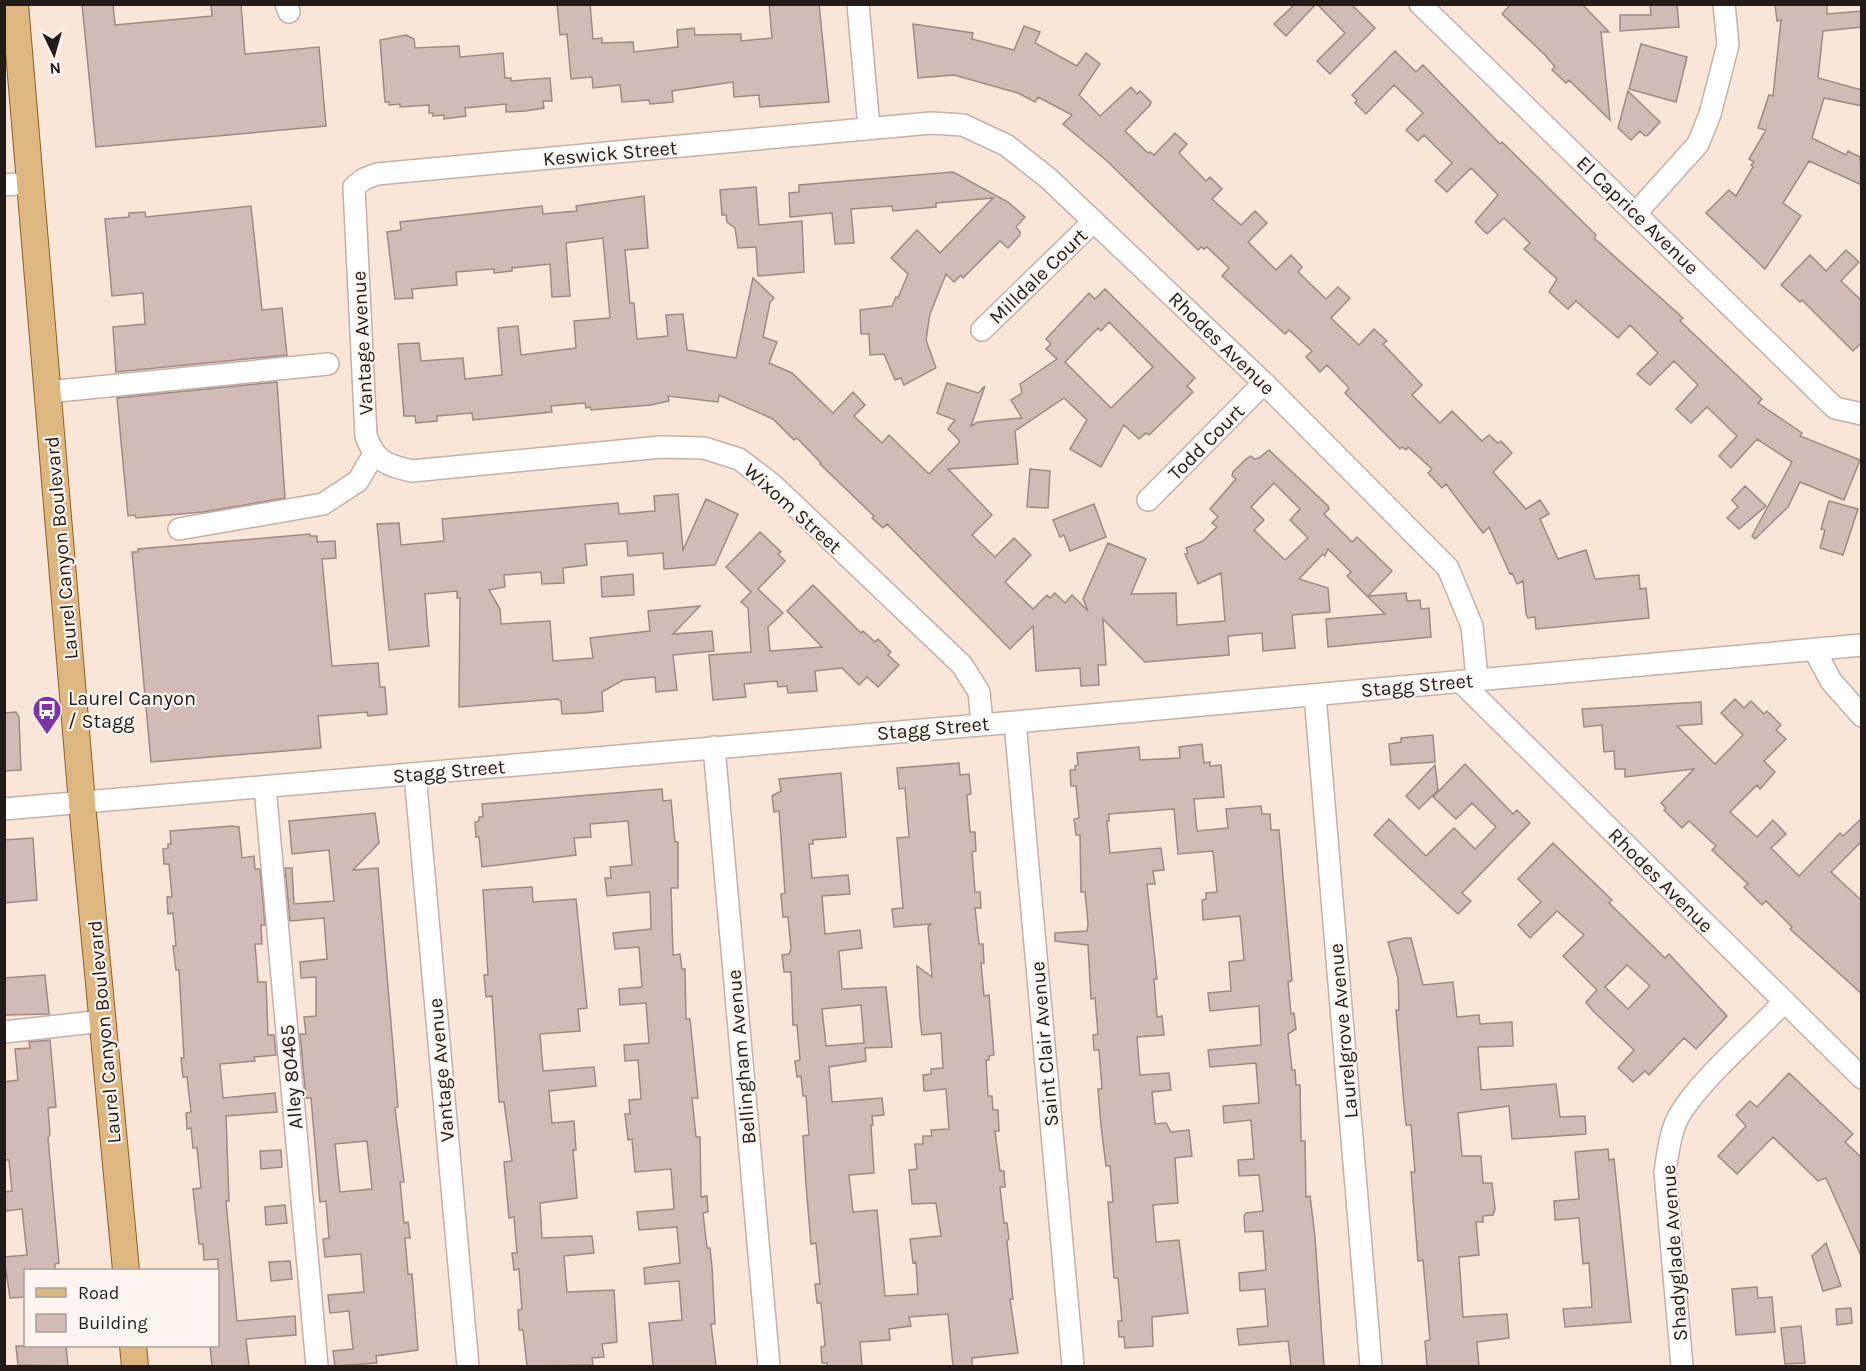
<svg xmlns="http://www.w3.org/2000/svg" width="1866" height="1371" viewBox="0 0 1866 1371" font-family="Karla,sans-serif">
<rect width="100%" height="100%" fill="#fae5d9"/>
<path fill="#d2bab6" stroke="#a08985" stroke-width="1.5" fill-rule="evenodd" d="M82,4H113L115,25L212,16L211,4H241L245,54L319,47L326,126L96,147Z
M557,4H590L593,39L602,38V43L633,42L634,52L678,47L677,30L694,28L695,35L741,34V41L772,38L769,4H819L829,102L760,107L759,95L734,97L733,82L672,91L673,102L650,104L649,100L622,102L620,85L593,88L592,77L571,79L567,34L560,35Z
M1316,4L1286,36L1274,24L1294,5Z
M1317,4H1351L1375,28L1330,74L1317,61L1345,33Z
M1511,4H1582L1609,32H1601L1610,120L1569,80L1566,83L1552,70L1555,67L1545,55L1502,14Z
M1650,4H1677L1679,27L1620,31V15H1651Z
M1775,4H1827V14L1862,11V27L1823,31L1818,78L1862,90V106L1824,98L1812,138L1846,155L1848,151L1860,157L1862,185L1809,161L1783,203L1801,216L1765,269L1706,213L1729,190L1736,196L1753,167L1751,165L1754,162L1749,159L1766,130L1758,128L1769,95L1773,96L1781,20L1777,21Z
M913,24L973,33L972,39L1014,50L1024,26L1040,32L1035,43L1077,66L1086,53L1100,64L1079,95L1100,116L1131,87L1137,94L1140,91L1151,102L1150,105L1125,131L1148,153L1150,152L1154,155L1175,133L1187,144L1179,153L1206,181L1210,177L1222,189L1212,199L1241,225L1255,211L1267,223L1248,242L1276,270L1291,255L1302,267L1298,272L1326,299L1338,287L1350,298L1331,318L1359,345L1374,329L1387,341L1383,344L1422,385L1412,395L1440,423L1452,411L1482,441L1489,435L1498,443L1501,441L1512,453L1493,472L1526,509L1540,500L1549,514L1540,519L1558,559L1586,550L1595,579L1639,575L1640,589L1646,588L1649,618L1536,629L1535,617L1528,618L1526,614L1523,581L1517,584L1512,573L1510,574L1489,527L1483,533L1446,484L1442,488L1428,473L1432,469L1408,447L1406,450L1402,447L1400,449L1345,393L1349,388L1327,365L1320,372L1306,357L1312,351L1289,330L1285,334L1222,276L1229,268L1207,247L1204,249L1201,247L1198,250L1107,161L1063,124L1072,115L1038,97L1035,102L1018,93L954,75L918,78Z
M406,35L414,39L415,48L459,46L460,57L503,53L505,78H511V81L550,78L552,101H543L544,108L525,111L506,112V104L465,108L466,116L444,119V115L433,116V113H429V105L400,107V104L389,105V102H385L380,40Z
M1641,44L1687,57L1676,102L1629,89Z
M1395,51L1416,72L1423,65L1500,144L1502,142L1596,235L1594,238L1683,318L1680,321L1762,399L1758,403L1802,433L1800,436L1860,460L1844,500L1800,482L1788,507L1755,539L1752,536L1792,462L1757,439L1731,468L1719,456L1737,436L1707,407L1691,423L1676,409L1698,385L1674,361L1650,385L1637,374L1658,353L1630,325L1618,338L1576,301L1568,309L1549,292L1557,279L1524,249L1530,243L1504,218L1487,234L1475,222L1498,195L1471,168L1447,192L1435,181L1452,163L1424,135L1418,141L1406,130L1423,113L1394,85L1366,114L1355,103L1357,100L1352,95Z
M1628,91L1660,122L1648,135L1645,136L1640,131L1631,140L1618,128Z
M953,172L1008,202L1025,217L1016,227L1020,232V235L1008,248L1000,241L963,278L961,275L954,282L946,274L930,314L926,340L936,368L904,385L901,378L895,380L884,354L870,355L869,334H861L860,310L892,306L896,297L898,298L908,274L891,258L917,230L940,253L993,198L936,203V207L893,211L892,206L851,209L854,243L835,244L832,213L790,217L789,193L799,192V185Z
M756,187L759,225L802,221L804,272L758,276L756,247L738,248L735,228L727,222L726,215H722L720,190Z
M644,196L648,248L625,250L630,303H634L637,339L668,336L666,315L683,314L687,350L736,358L753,278L774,298L770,302L763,337L777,342L769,363L792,373L833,413L853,392L865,405L854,416L882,443L889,435L929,474L959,443V440L948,429L955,420L937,413L947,383L978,393L985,386L971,426L978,422L1022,418L1011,400L1022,393L1020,384L1057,359L1046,349L1051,344L1046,339L1089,293L1095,299L1105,289L1195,378L1187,386L1193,392L1149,435L1146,433L1139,439L1124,425L1101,467L1070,449L1087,420L1064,398L1015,431L1018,464L948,469L992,515L972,535L995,557L1014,538L1031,555L1005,582L1033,609L1047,595L1050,598L1055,593L1065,603L1072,595L1088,611L1083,599L1108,543L1146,559L1131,594L1176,593L1177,625L1225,621L1221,573L1198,584L1185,554L1188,553L1186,548L1203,541L1217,527L1212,523L1218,517L1210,509L1236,479L1232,476L1233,472L1246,459L1251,456L1254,459L1259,458L1269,450L1328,506L1329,509L1324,514L1352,542L1357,537L1392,571L1368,596L1406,593L1407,601L1420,600L1421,609L1429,608L1431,637L1328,647L1326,619L1385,614L1347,576L1351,572L1328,549L1325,556L1323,554L1299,579L1328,588L1330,612L1292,615L1295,648L1263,651L1262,633L1228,636L1229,655L1145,662L1103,619L1106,665H1098L1099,685L1081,686L1080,668L1036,671L1033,626L1010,649L887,524L883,528L872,518L874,516L820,464L821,463L797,438L794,440L773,419L719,395L718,402L668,396L669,401L651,405L591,410L590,407L586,408L585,403L551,406L552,412L473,420L472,413L437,416V421L416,423L415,416H404L398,344L419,343L421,361L463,358L465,379L502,375L498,328L518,326L521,355L576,348L574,321L610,318L603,238L566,243L570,296L552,297L550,264L512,268V271L494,273V269L456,272L457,285L412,289L413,298L395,299L387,232L401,230L400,222L542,206L543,214L577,211L576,206ZM1109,322L1153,367L1111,408L1065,362L1098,328L1101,331ZM1274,483L1300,509L1290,520L1308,538L1285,560L1254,530L1264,520L1251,507Z
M251,206L262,310L282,308L287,355L116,372L113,327L145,324L143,293L112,296L105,219L129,217V213L145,212L146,217Z
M1846,250L1859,262L1841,281L1862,301V342L1853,351L1802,300L1800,302L1781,285L1810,255L1826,271Z
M277,382L285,498L203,512L136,518L135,515L128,516L117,398Z
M1030,469L1050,471L1048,508L1027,507Z
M1745,486L1766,506L1739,529L1727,518L1738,507L1732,500Z
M678,494L683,550L706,499L738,514L715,565L664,569L663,553L628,556L627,541L585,544L587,565L563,568L564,583L542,584L541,572L504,575L505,587L489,590L500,609L501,624L550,621L553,661L593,658L590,638L650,631L648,611L700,606L673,634L712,631L714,651L673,655L677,690L656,692L655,677L623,680L602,692L603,711L586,713L562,714L561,701L557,699L459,707L460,598H457V591L425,594L429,646L389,650L377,524L399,523L401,545L444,541L442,519L618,503L619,514L655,511L654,496Z
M1829,501L1858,509L1843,555L1820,548L1825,530L1821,529Z
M1094,504L1106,537L1070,551L1064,535L1060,537L1053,520Z
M760,532L781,552L778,554L785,561L758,589L783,613L768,627L770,651L822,647L787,611L813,585L861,633L863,631L875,642L878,639L891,652L888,655L899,665L878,687L867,677L859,685L842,668L815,671L817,691L788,693L787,686L778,687L777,681L744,684L746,697L713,700L709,655L751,652L748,608L741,602L751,592L726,567Z
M310,534V536H317V542L335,541L336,558L322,559L332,666L378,663L380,687H385L387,714L368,716L367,712L318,716L321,748L151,762L132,552H138V549Z
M633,574L634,595L602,597L601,577Z
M1735,699L1744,708L1751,701L1764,714L1767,711L1781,725L1776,730L1786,739L1764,761L1775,772L1760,789L1757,785L1730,812L1757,837L1773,820L1786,834L1771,848L1799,876L1840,833L1843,836L1862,818V841L1831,872L1862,901V994L1790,929L1792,927L1766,901L1762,905L1744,887L1748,884L1712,850L1716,846L1689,821L1682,828L1664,810L1666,808L1661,803L1694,769L1625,777V769H1615L1614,751L1604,752L1602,725L1584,727L1582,709L1701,702L1702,724L1677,726L1715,764L1743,735L1721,713Z
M16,712L19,717L21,770L4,771V713Z
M1433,735L1435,762L1391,765L1389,744L1401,742V738Z
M1202,744L1204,763L1210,762V766L1221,765L1224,797L1194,799L1197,831L1228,828L1226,809L1261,806L1262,814H1270L1271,830H1279L1292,981L1288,982L1291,1014L1294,1013L1296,1029L1288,1034L1292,1070H1295L1296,1085H1300L1301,1141H1305L1306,1197L1310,1196L1315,1237L1324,1366H1291L1288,1341L1239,1345L1237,1329L1268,1326L1265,1289L1240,1291L1239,1273L1266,1270L1263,1231L1245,1232L1244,1216L1246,1213L1263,1211L1259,1175L1239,1176L1238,1160L1254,1159L1251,1120L1224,1123L1223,1106L1259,1103L1256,1063L1210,1067L1208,1050L1261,1045L1259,1006L1210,1011L1208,993L1231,991L1229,962L1244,960L1240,916L1203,920L1202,900L1206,899V893L1217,892L1213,851L1178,854L1174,809L1109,814V821H1107L1110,853L1161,848L1164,870L1153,871L1155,884H1147L1157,979H1154L1157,1017L1162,1016L1164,1035L1137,1037L1140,1075L1169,1073L1171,1090L1152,1092L1155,1124L1166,1123L1171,1132L1189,1130L1192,1156L1175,1158L1178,1203L1153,1205L1156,1242L1179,1240L1188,1313L1152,1317L1153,1346L1125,1348L1124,1337H1119L1118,1321H1122L1118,1278H1114L1108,1202H1113L1110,1166H1106L1101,1126L1098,1089H1102L1099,1050H1094L1093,1035L1098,1034L1095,998L1091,999L1088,945L1055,941V933L1087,931L1088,923L1085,892H1081L1080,835H1076L1074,819L1079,818L1076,786H1071L1070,770H1075V766L1078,765L1077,753L1139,747L1140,760L1180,758L1179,747Z
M959,763L960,775L969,774L971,794L967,795L970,832H975L976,851L972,852L975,892H980L981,908H975L979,944H983L984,963H981L984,996L989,995L994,1055L989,1056V1060H986L988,1096H992L993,1110H998L999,1131H995L1000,1171H1004L1005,1187H1000L1004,1223H1007L1009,1239L1007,1241L1013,1299H1010L1018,1353L972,1358V1366H953L948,1314L909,1317L911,1326L889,1329L890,1340L860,1342L862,1366H827V1363H822L821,1347L825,1346L821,1303H817L815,1284H820L816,1243L811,1244L806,1185L803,1136L809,1135L806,1096H803L801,1076L797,1077L795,1061L800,1060L797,1025H793L791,972H784L782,955L789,954L791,949L788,917H783L781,894L785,893L779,811L774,812L772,796L781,791L779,779L841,773L846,837L813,840V844H809L812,878L848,875L850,894L822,896L825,934L860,930L862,948L839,951L842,989L886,987L892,1047L865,1048L866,1061L829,1067L832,1102L882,1098L884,1115L872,1116L873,1125H871L874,1173L849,1175L853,1212L877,1210L885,1296L918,1294L916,1262L913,1263L910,1239L941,1236L936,1203L912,1204L909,1170L917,1169L915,1144H923V1136H932L931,1130L949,1129L946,1089L924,1091L923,1075L931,1074V1069L943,1068L941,1033L922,1035L920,1019L917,966L932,977L928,927L931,924L894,927L892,909L903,908L897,838L909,837L905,788L899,789L897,768ZM861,1005L864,1043L826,1046L822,1009Z
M1465,764L1513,814L1517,810L1530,823L1462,893L1471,901L1458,914L1374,835L1389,819L1426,856L1454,828L1475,849L1496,827L1472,803L1456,819L1433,797Z
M1435,765L1438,790L1419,809L1406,796Z
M662,789L663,801L671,800L675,842H678V888H671L673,955L680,954L682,969H685L686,1019H690L698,1098H692L696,1137H700L701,1197L707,1196L708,1212L703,1213L707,1248H710L712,1267L715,1324H711L716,1366H653L649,1323L682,1320L679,1281L645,1284L644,1268L680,1263L677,1227L639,1230L637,1212L674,1209L671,1169L635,1172L632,1139L628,1140L625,1114H630L629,1100L641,1099L638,1060L625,1061L624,1045L649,1043L646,1003L620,1005L619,989L642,987L639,947L615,949L613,933L651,929L650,892L607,896L605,878H611L610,867L632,865L628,821L590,824L591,837L574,838L576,855L482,867L479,837H476L475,822L479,821V817H483L482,804Z
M375,813L379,843L353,870L378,868L398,1107L395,1108L404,1182H400L404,1223L408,1222L410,1238H405L408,1274H412L418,1350L376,1356L377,1363L335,1366L333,1351L353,1349L349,1311L330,1313L328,1295L364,1292L361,1254L325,1257L323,1239L329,1238L326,1201L320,1202L311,1098H306L300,1034H306L304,1017L316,1016V977L301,978L300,962L327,959L324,918L290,921L285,868H292L294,904L334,901L329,850L292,854L289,821ZM367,1141L372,1189L340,1192L335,1144Z
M232,826L239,827L242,858L254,856L255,869H260L265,925H261L262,944H255L258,982H266L268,1035H274L276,1055L254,1057L255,1061L220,1064L223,1098L275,1093L277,1112L226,1116L229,1201H226L237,1321L295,1316L296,1335L246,1339L249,1366H212L210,1346H218V1259L204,1260L203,1244H199L193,1189L201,1188L197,1148H193L191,1128L187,1129L186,1113L191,1112L187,1077H183L181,1058H184L179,970H176L173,946H176L173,913L168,914L167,897H172L169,864H164L163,849L168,848V844H171L170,831Z
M33,838L37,900L4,903V840Z
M1553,843L1612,900L1609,903L1665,958L1669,954L1727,1016L1696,1049L1684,1038L1649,1075L1645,1071L1633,1082L1618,1068L1634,1050L1593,1011L1586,1002L1597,990L1563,956L1584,935L1557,911L1530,938L1518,925L1541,902L1518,879ZM1627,965L1650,986L1628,1009L1605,987Z
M532,887L533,902L576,899L587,1008L578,1009L580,1031L540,1034L543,1071L594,1067L596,1086L549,1091L552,1123L574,1121L576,1150H573L577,1198L540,1203L542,1238L592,1236L594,1253L564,1256L567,1292L614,1290L617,1342L602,1344L604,1357L592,1358L593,1365L527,1366L523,1330H519L518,1310L522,1309L519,1269L514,1270L512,1253H517L514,1217L509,1218L504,1162L512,1161L504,1102H499L492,996L486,997L484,975H488L483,890Z
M1405,938H1411L1423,985L1453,982L1457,1017L1479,1015L1480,1024L1512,1022L1513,1046L1478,1047L1481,1090L1556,1084L1560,1117L1585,1116L1586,1134L1512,1139L1509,1106L1458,1113L1462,1156H1481L1483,1183H1492L1495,1209L1493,1215L1483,1216V1222H1476L1479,1255L1459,1257L1463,1317L1507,1314L1509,1338L1477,1342L1479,1366H1427L1425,1341L1430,1340L1423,1260L1418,1261L1411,1172H1415L1411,1125H1406L1403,1094L1396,1010H1399L1398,978L1388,942Z
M45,975L49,1014L4,1015V978Z
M50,1040L56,1107L48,1108L50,1134L48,1138L59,1263L55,1264V1270H26V1297L10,1298L4,1257L27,1255L22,1209L6,1211L4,1192L12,1191L9,1160H4V1082L18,1080L15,1049L30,1048L29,1042Z
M1789,1073L1853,1134L1845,1142L1862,1158V1258L1826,1178L1818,1181L1773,1137L1737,1174L1718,1156L1746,1126L1736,1115L1750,1101L1757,1107Z
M1608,1149L1609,1160L1614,1159L1631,1322L1565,1327L1563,1309L1592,1307L1589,1263L1583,1264L1579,1218L1555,1220L1554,1201L1579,1199L1575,1152Z
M281,1150L282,1167L261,1169L260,1151Z
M285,1205L287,1223L266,1225L265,1207Z
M1826,1243L1841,1286L1823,1291L1812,1256Z
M290,1261L292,1279L271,1281L269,1262Z
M1757,1287L1758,1298L1772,1297L1775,1332L1736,1335L1732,1289Z
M1851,1308L1852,1323L1837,1325L1836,1309Z
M1801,1326L1805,1363L1785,1364L1781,1328Z
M16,1346H66L68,1366L18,1365Z"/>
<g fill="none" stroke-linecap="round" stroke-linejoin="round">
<g stroke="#c5b0a5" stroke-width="24">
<path id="minor" d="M286,4L289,12
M858,4L869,128
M1420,4L1835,408L1862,414
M4,185L31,183
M1636,213L1698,144L1710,114L1728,45L1724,4
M982,330L1094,221
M48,392L328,364
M1148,500L1264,383
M179,529L323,504L358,481L374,454
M1814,649L1831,681L1862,716
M1460,681L1862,1078
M1315,695L1371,1366
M1015,722L1073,1366
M982,724L979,692L962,665L773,485L739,459L704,448L661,447L412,471C387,465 375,462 366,436L354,187L364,179L377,174L931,123L963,125L1006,145L1048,178L1264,383L1448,568L1472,626L1477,679
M714,747L769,1366
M415,774L468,1366
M265,787L317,1366
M4,809L1015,722L1862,645
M4,1032L103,1021
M1682,1366L1665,1172C1668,1153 1670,1131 1680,1114C1702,1078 1754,1034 1784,1002"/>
</g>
<g stroke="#8e6124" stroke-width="28">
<path id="major" d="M15,4L82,803L126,1270
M133,1346L135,1366"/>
</g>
<use href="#minor" stroke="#fff" stroke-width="21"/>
<use href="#major" stroke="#deb680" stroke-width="26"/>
</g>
<defs>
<g id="bus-pin" transform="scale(1.5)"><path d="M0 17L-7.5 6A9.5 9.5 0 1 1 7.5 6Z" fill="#7c34a6" stroke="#fef5f0"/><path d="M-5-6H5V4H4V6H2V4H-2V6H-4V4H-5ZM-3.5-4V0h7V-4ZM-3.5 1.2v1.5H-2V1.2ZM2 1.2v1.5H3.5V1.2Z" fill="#fff"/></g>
</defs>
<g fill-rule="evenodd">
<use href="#bus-pin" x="47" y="710"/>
</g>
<g text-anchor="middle" stroke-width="4.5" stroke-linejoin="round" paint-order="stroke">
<g font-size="20" fill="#231b17" stroke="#fef5f0">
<text transform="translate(610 153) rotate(-5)" y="7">Keswick Street</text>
<text transform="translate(1638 215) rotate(44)" y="7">El Caprice Avenue</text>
<text transform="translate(1038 276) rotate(-44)" y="7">Milldale Court</text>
<text transform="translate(362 343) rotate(-93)" y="7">Vantage Avenue</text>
<text transform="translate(1222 343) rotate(44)" y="7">Rhodes Avenue</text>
<text transform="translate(1206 442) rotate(-45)" y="7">Todd Court</text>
<text transform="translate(793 508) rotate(42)" y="7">Wixom Street</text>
<text transform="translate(61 548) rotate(-95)" y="7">Laurel Canyon Boulevard</text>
<text transform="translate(1417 685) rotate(-5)" y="7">Stagg Street</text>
<text transform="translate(933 728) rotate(-5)" y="7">Stagg Street</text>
<text transform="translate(449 771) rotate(-5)" y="7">Stagg Street</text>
<text transform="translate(1661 880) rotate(45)" y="7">Rhodes Avenue</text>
<text transform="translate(1343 1031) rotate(-95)" y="7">Laurelgrove Avenue</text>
<text transform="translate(104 1032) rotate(-95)" y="7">Laurel Canyon Boulevard</text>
<text transform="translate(1044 1044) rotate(-95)" y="7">Saint Clair Avenue</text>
<text transform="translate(741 1057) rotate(-95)" y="7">Bellingham Avenue</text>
<text transform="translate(441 1070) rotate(-95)" y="7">Vantage Avenue</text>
<text transform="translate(291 1077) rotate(-95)" y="7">Alley 80465</text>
<text transform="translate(1674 1253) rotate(-94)" y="7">Shadyglade Avenue</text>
</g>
<g font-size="20" fill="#231b17" stroke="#fef5f0" text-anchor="start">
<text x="68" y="705">Laurel Canyon<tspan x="68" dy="23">/ Stagg</tspan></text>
</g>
</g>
<rect width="1866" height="1371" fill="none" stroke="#231b17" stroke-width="12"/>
<rect x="24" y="1269" width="195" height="78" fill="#fef5f0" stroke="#a69e99" stroke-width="1.5"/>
<rect x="36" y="1288" width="30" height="9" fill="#deb680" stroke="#a69e99" stroke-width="1.5"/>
<text x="78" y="1299" font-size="18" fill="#231b17">Road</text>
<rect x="36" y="1314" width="30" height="18" fill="#d2bab6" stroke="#a69e99" stroke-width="1.5"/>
<text x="78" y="1329" font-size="18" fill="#231b17">Building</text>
<g transform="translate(54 54) rotate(175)" stroke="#fef5f0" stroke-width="4.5" paint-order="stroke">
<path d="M0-4.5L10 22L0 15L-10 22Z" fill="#231b17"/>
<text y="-9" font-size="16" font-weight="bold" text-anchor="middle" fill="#231b17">N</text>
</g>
</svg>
